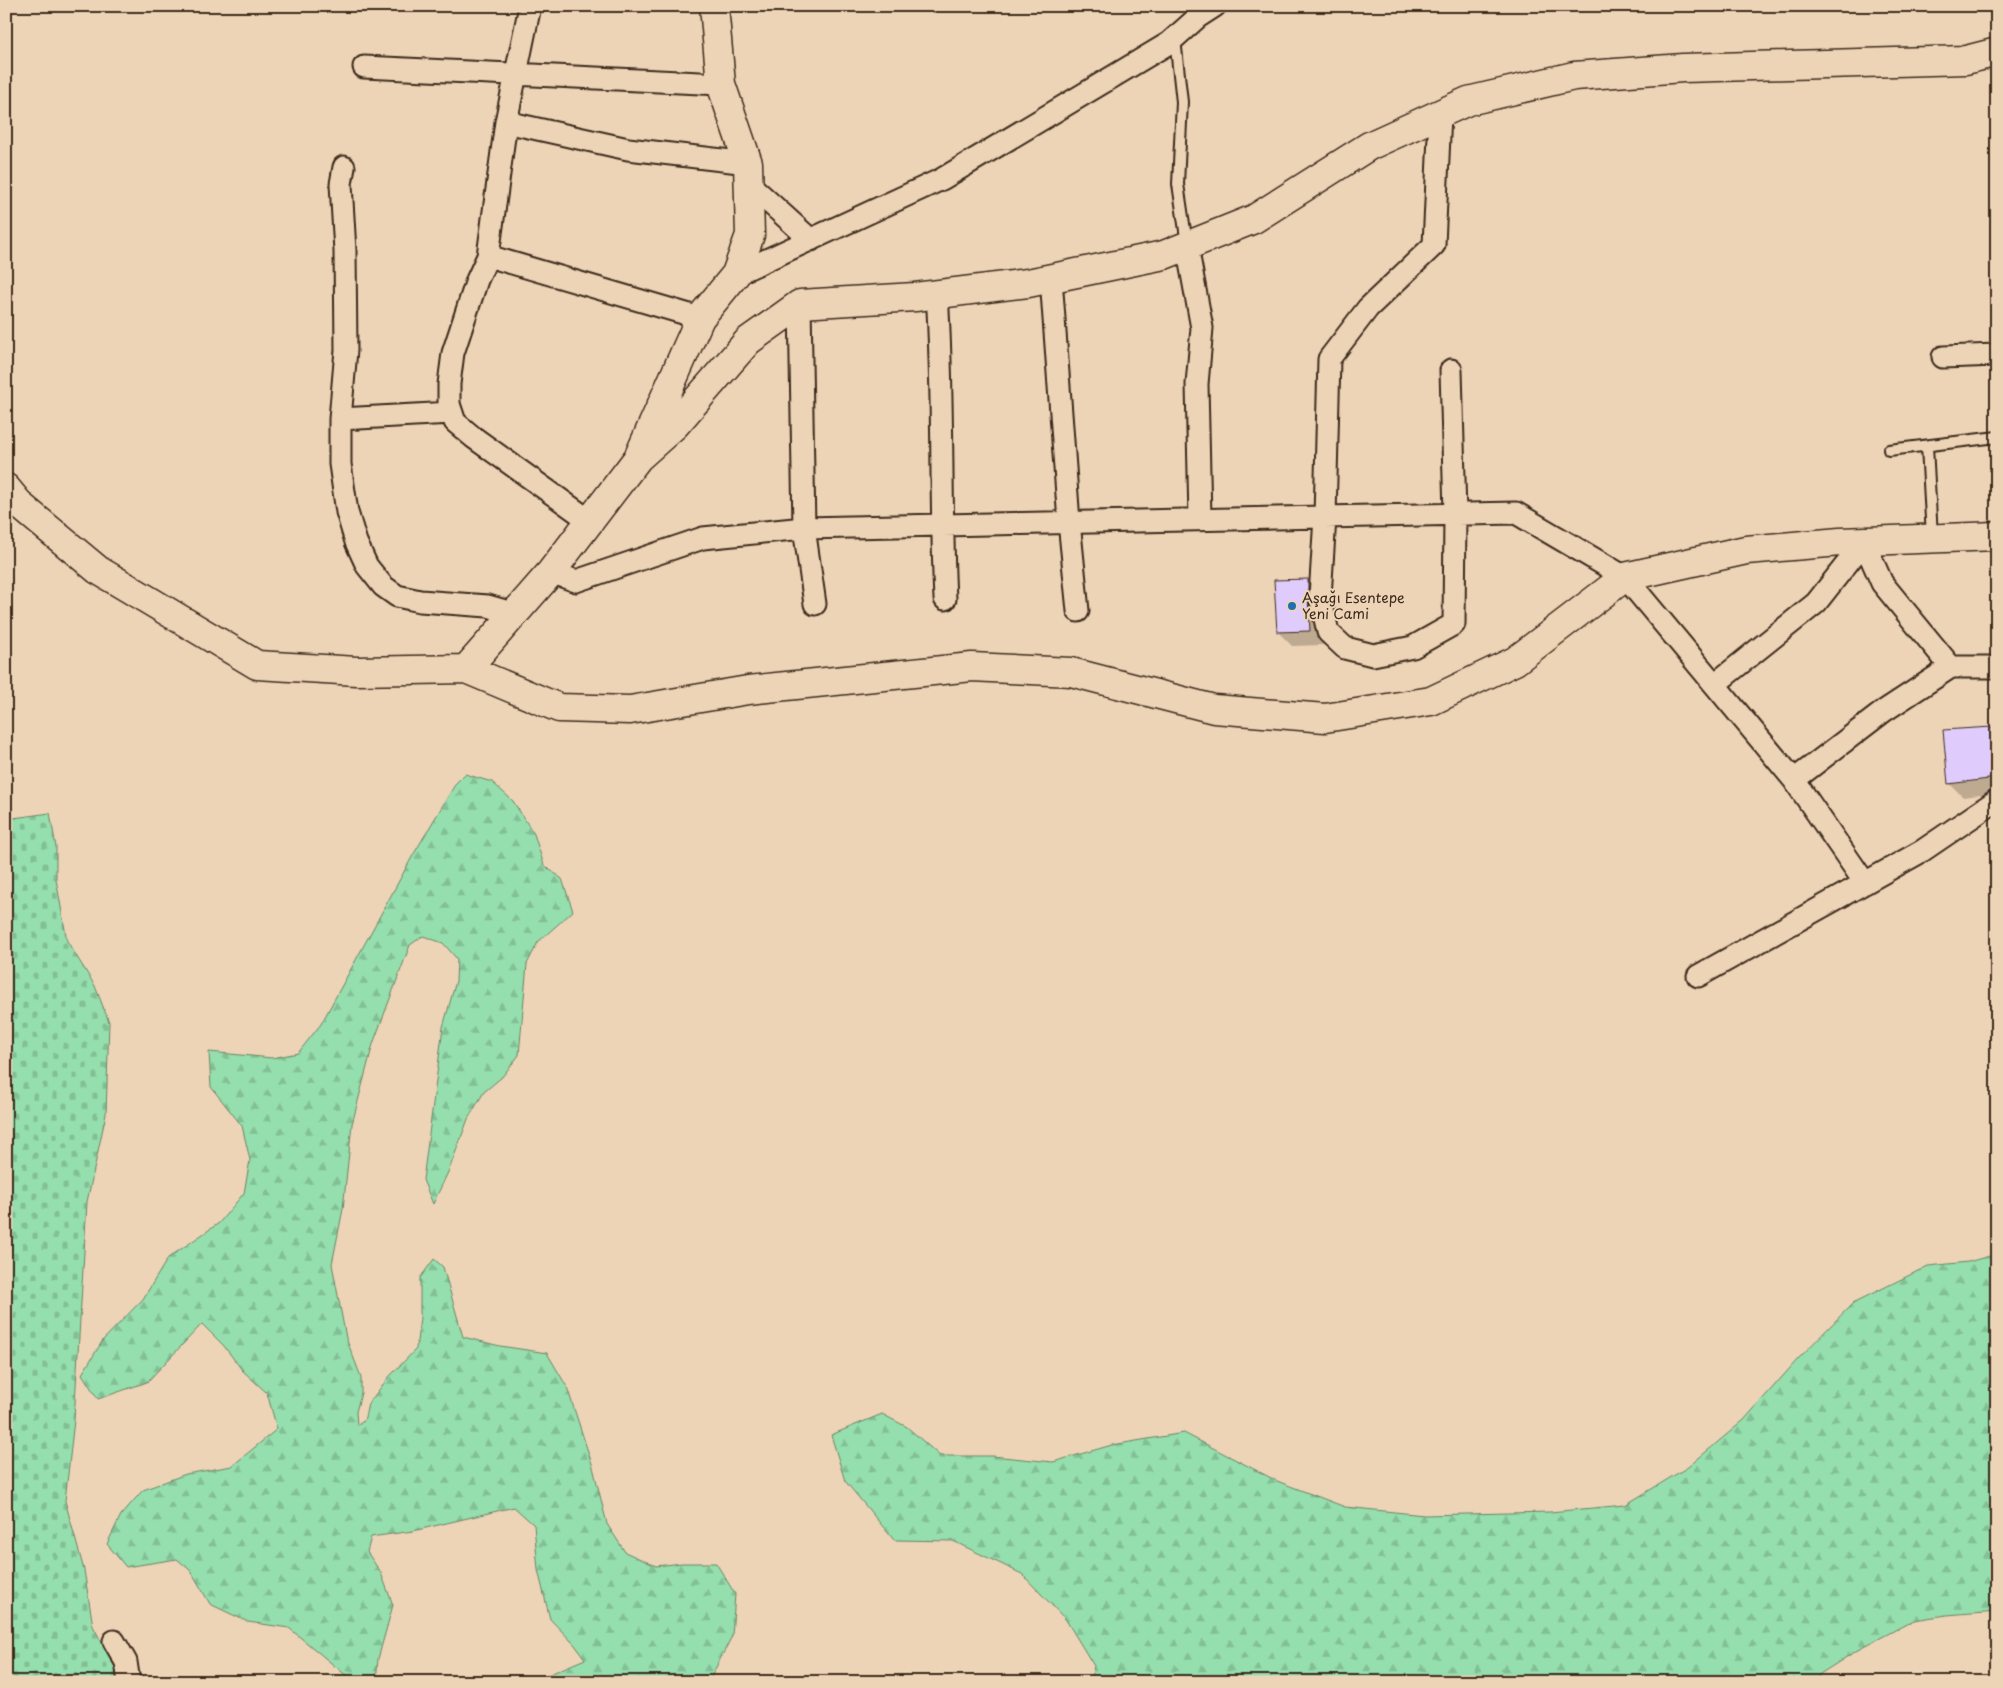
<svg xmlns="http://www.w3.org/2000/svg" width="2003" height="1688" viewBox="0 0 2003 1688" font-family="'Playpen Sans',sans-serif">
<defs>
<pattern id="forest-firs" width="22" height="20" patternUnits="userSpaceOnUse" patternTransform="scale(1.25)"><rect width="22" height="20" fill="#95dead"/><path d="M5 1l3.5 6h-7zM16 11l3.5 6h-7z" fill="#81bf94"/></pattern>
<pattern id="cemetery-stones" width="16" height="16" patternUnits="userSpaceOnUse" patternTransform="scale(1.25)"><rect width="16" height="16" fill="#95dead"/><path d="M2 7V4a2 2 0 0 1 4 0v3zM10 15v-3a2 2 0 0 1 4 0v3z" fill="#81bf94"/></pattern>
</defs>
<rect width="100%" height="100%" fill="#eed4b6"/>
<filter id="ink" filterUnits="userSpaceOnUse"><feTurbulence type="fractalNoise" baseFrequency=".02" numOctaves="2"/><feDisplacementMap in="SourceGraphic" scale="10" xChannelSelector="R" yChannelSelector="G"/><feConvolveMatrix kernelMatrix="1 2 1 2 8 2 1 2 1" color-interpolation-filters="sRGB"/></filter>
<g filter="url(#ink)">
<path fill="url(#forest-firs)" stroke="#688466" d="M465,774L492,782L513,801L534,834L544,865L562,879L573,911L538,942L527,964L519,1055L502,1077L484,1092L468,1119L449,1170L433,1204L423,1180L443,1027L456,981L457,959L443,943L423,936L410,945L373,1044L352,1124L343,1209L332,1264L346,1338L361,1377V1393L356,1412L357,1425L364,1421L368,1404L389,1377L416,1349L420,1318V1278L434,1259L443,1267L463,1337L500,1346L547,1353L567,1387L593,1467L607,1524L625,1552L656,1566L682,1563H716L735,1594L732,1636L710,1679L705,1682H531L585,1659L575,1645L550,1619L538,1570L534,1525L514,1507L413,1531L371,1537L367,1552L381,1573L393,1605L378,1659L376,1682H354L289,1628L248,1622L210,1604L191,1571L177,1559L126,1567L107,1544L121,1515L143,1490L186,1474L232,1466L277,1429L267,1393L242,1370L224,1346L202,1324L147,1382L98,1399L82,1374L103,1340L143,1299L168,1258L219,1223L244,1193L250,1160L242,1126L211,1087L209,1052L272,1058L298,1053L321,1024L412,857L456,783Z
M1997,1254V1611L1947,1615L1914,1620L1856,1651L1820,1674L1815,1682H1091L1094,1666L1066,1620L1022,1574L953,1541L894,1540L845,1481L831,1435L882,1414L907,1427L940,1456H992L1053,1462L1112,1445L1184,1433L1277,1481L1345,1507L1424,1515L1550,1512L1625,1505L1688,1467L1744,1420L1798,1359L1853,1303L1928,1266L1968,1262Z"/>
<path fill="url(#cemetery-stones)" stroke="#688466" d="M50,813L56,847V879L67,941L95,986L109,1022L106,1114L87,1202L74,1420L65,1501L84,1570L93,1626L123,1682H6V819Z"/>
<path fill="#0003" d="M1308,580L1322,595L1321,612L1324,645L1292,646L1278,632Z
M1991,728L1997,734V793L1963,797L1949,783Z"/>
<path fill="#dfccfd" stroke="#3b2a1e" d="M1308,579V596L1310,631L1277,632L1274,580Z
M1992,727L1997,778L1948,784L1943,730Z"/>
<g fill="none" stroke-linecap="round" stroke-linejoin="round">
<g stroke="#3b2a1e" stroke-width="14">
<path id="lane" d="M1175,39L1182,102L1178,184L1187,244
M1927,446L1932,537
M1889,450L1997,437"/>
</g>
<g stroke="#3b2a1e" stroke-width="25">
<path id="street" d="M530,6L506,122L488,256L477,280L453,353L449,384V404L455,422L473,437L590,521
M364,67L721,84
M1440,114L1434,245L1368,308L1329,359L1325,517L1320,597L1328,632L1345,648L1373,655L1413,647L1454,624L1455,514L1451,370
M506,122L628,149L748,163
M344,167L341,184L345,251L346,350L340,419V464L347,512L356,542L367,566L383,586L397,596L420,601L488,606L515,614
M748,183L811,240
M1187,246L1202,328L1197,384L1200,519
M488,256L700,318
M736,274L942,179L1169,43L1198,17L1215,6
M1051,278L1069,522L1078,611
M937,294C944,396 940,498 945,599
M800,304L804,528L815,604
M1943,357L1997,355
M340,419L452,413
M551,572L576,581L703,538L804,528L1516,513L1625,577L1794,780L1865,883
M1715,684L1816,603L1864,542L1882,583L1951,667
M1794,780L1884,711L1951,667H1997
M1698,976L1922,851L1997,800
M114,1641L126,1662L129,1682"/>
</g>
<g stroke="#3b2a1e" stroke-width="31">
<path id="secondary" d="M638,458L675,425L748,341L800,304L915,297L1028,283L1164,255L1254,219L1369,146L1468,101L1574,76L1683,68L1966,60L1997,52
M6,488L21,506L98,570L257,665L357,671L466,669L559,708L630,710L748,690L972,667L1071,672L1214,709L1325,718L1431,701L1515,661L1625,577L1746,550L1840,542L1997,536
M466,669L551,572L638,458L700,318L736,274L750,235L748,163L721,84L714,6"/>
</g>
<use href="#lane" stroke="#eed4b6" stroke-width="10"/>
<use href="#street" stroke="#eed4b6" stroke-width="21"/>
<use href="#secondary" stroke="#eed4b6" stroke-width="28"/>
</g>
</g>
<circle fill="#1f6fb2" stroke="#eed4b6" stroke-width="2" cx="1292" cy="606" r="5"/>
<g text-anchor="middle" stroke-width="4" stroke-linejoin="round" paint-order="stroke">
<g font-size="14" fill="#3b2a1e" stroke="#eed4b6" text-anchor="start">
<text x="1302" y="603">Aşağı Esentepe<tspan x="1302" dy="16">Yeni Cami</tspan></text>
</g>
</g>
<rect width="2003" height="1688" fill="none" stroke="#eed4b6" stroke-width="25"/>
<rect x="12" y="12" width="1978" height="1663" fill="none" stroke="#3b2a1e" stroke-width="2" filter="url(#ink)"/>
</svg>
